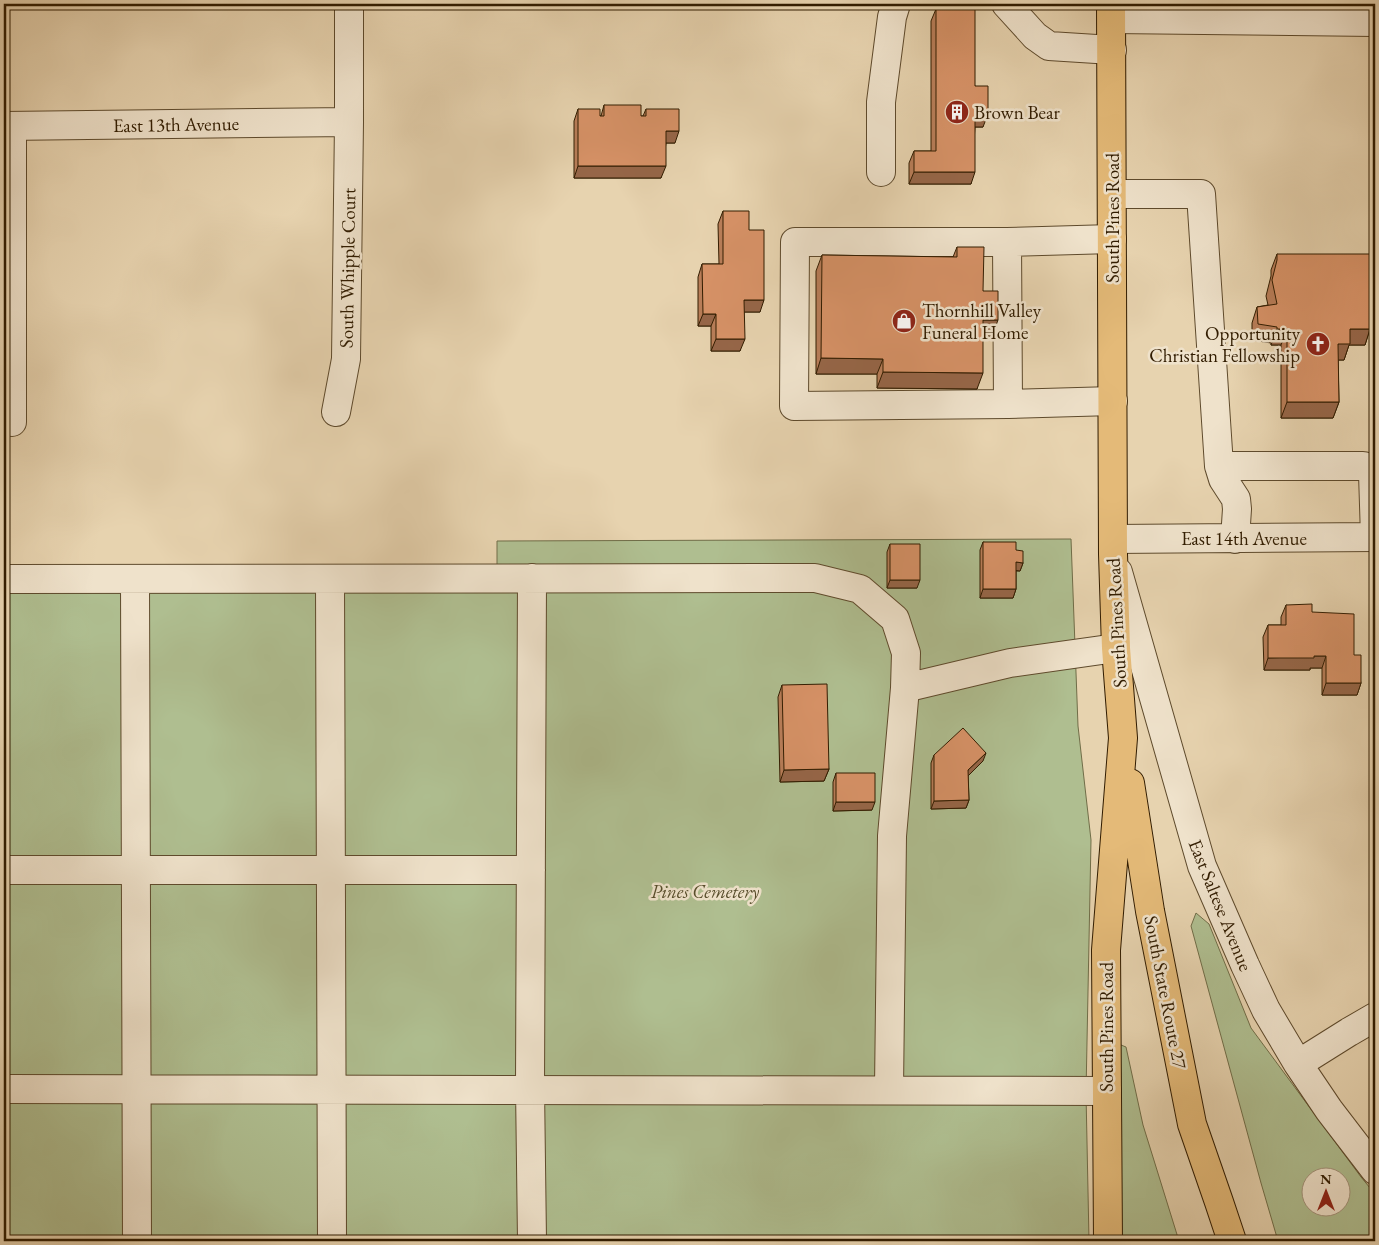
<svg xmlns="http://www.w3.org/2000/svg" width="1379" height="1245" viewBox="0 0 1379 1245" font-family="'EB Garamond',serif">
<rect width="100%" height="100%" fill="#e7d3af"/>
<filter id="stains"><feTurbulence type="fractalNoise" baseFrequency=".004" numOctaves="4"/><feColorMatrix values="0 0 0 0 .2 0 0 0 0 .09 0 0 0 0 .02 0 0 0 .5 -.17"/></filter>
<radialGradient id="worn" r=".72"><stop offset=".6" stop-color="#630" stop-opacity="0"/><stop offset="1" stop-color="#630" stop-opacity=".3"/></radialGradient>
<path fill="#afbe90" stroke="#706d48" fill-rule="evenodd" d="M1071,539L1078,726L1091,840L1086,1093L1089,1241H4V567L497,566V541Z
M1196,913L1209,924L1251,1028L1361,1177L1375,1194V1241H1278L1261,1183L1191,926ZM1312,1178H1342V1208H1312Z
M1121,1045L1126,1047L1143,1125L1179,1241H1116L1117,1049Z"/>
<g fill="none" stroke-linecap="round" stroke-linejoin="round">
<g stroke="#5e4a2c" stroke-width="30">
<path id="minor" d="M1006,4L1035,36L1049,46L1112,50
M1112,19L1375,22
M4,126L349,122
M881,172V102L892,17L896,4
M1112,194H1201L1219,466L1223,479L1236,499L1237,509L1235,539
M1112,239L1007,242L1008,404L1113,401
M1007,242H795L794,406L1008,404
M336,412L346,359L349,122V4
M12,422V126
M1219,466H1363L1370,468L1373,473L1375,537
M1113,539L1375,537
M1118,572L1202,866L1245,965L1266,1010L1298,1064L1329,1110L1375,1170
M532,578L530,1087L532,1241
M4,579L815,578L860,589L895,619L906,653L905,688L892,836L889,1089
M330,579L332,1241
M135,580L137,1241
M905,688L1010,663L1116,648
M4,870H531
M1298,1064L1349,1032L1375,1017
M4,1089C371,1089 739,1087 1107,1091"/>
</g>
<g stroke="#311c00" stroke-width="30">
<path id="major" d="M1130,783L1150,911L1192,1124L1219,1202L1232,1241
M1108,1241L1106,950L1123,738L1116,648L1113,554L1111,4"/>
</g>
<use href="#minor" stroke="#efe2cb" stroke-width="28"/>
<use href="#major" stroke="#e4ba78" stroke-width="28"/>
</g>
<path fill="#b97e59" stroke="#311c00" d="M936,9L975,86L983,127H975L971,184H909V163L914,151H931V21Z
M604,105L641,116H643L646,109L675,143H666L661,178H574V121L578,109L601,116Z
M723,211L749,230L760,312H744L740,351H711V326H698V277L702,264H719L718,224Z
M957,247L983,291L992,336H983L977,389L877,388V374H816V271L822,255L953,257Z
M1277,254L1371,299L1370,329L1365,345H1349L1344,360H1338L1339,402L1333,418H1281V345H1271V343L1252,340V323L1257,307L1268,305L1266,296L1271,276V270Z
M983,542L1016,550L1023,563L1020,571H1016V589L1013,598H980V550Z
M890,544L917,588H887V552Z
M1286,605L1312,612L1354,655L1361,683L1357,695H1322V668H1310V670H1264L1263,637L1268,625H1281V617Z
M782,685L829,769L824,781L780,782L778,697Z
M934,755L983,761L968,775L969,800L966,808L931,809V763Z
M836,773L872,810L833,811V782Z"/>
<path fill="#966648" stroke="#311c00" d="M975,114H988L983,127H971Z
M666,131H679L675,143H661Z
M578,166H666L661,178H574Z
M914,172H975L971,184H909Z
M744,300H764L760,312H740Z
M703,314H716L711,326H698Z
M983,320H998L992,336H977Z
M1277,329H1287L1281,345H1271Z
M1350,329H1370L1365,345H1349L1344,360H1332L1338,344Z
M716,339H745L740,351H711Z
M821,358L883,359L877,374H816Z
M883,372L983,373L977,389L877,388Z
M1287,402H1339L1333,418H1281Z
M1016,562L1023,563L1020,571L1013,570Z
M890,580H920L917,588H887Z
M983,589H1016L1013,598H980Z
M1314,656H1326L1322,668H1310V670H1264L1268,658Z
M1326,683H1361L1357,695H1322Z
M986,753L983,761L965,779L968,770Z
M829,769L824,781L780,782L784,770Z
M969,800L966,808L931,809L934,801Z
M836,802H875L872,810L833,811Z"/>
<path fill="#d79267" stroke="#311c00" d="M936,9H975V86H988V114H975V172H914V151H936Z
M604,105H641V116H646V109H679V131H666V166H578V109H600V116H604Z
M723,211H749V230H764V300H744L745,339H716V314H703L702,264H723Z
M957,247H984L983,291H998V320H983V373L883,372V359L821,358L822,255L957,257Z
M1277,254H1370V260L1375,277V281L1371,299L1370,329H1350V344H1338L1339,402H1287V329H1277V327L1258,324L1257,307L1277,304L1272,280L1277,260Z
M983,542H1016V550L1023,551V563L1016,562V589H983Z
M890,544H920V580H890Z
M1312,604V612L1354,614V655H1361V683H1326V656H1314V658H1268V625H1286V605Z
M827,684L829,769L784,770L782,685Z
M963,728L986,753L968,770L969,800L934,801V755Z
M836,773H875V802H836Z"/>
<defs>
<g id="building-disc" transform="scale(1.25)"><circle r="9.5" fill="#8f2418" stroke="#efe2cb"/><path d="M-4-6H4V6H1V3H-1V6H-4ZM-2.5-4.3h1.7v1.8h-1.7ZM.8-4.3h1.7v1.8H.8ZM-2.5-1h1.7V.8h-1.7ZM.8-1h1.7V.8H.8Z" fill="#fff"/></g>
<g id="shop-disc" transform="scale(1.25)"><circle r="9.5" fill="#8f2418" stroke="#efe2cb"/><path d="M-5-2.5h2.3a2.7 3.5 0 0 1 5.4 0H5L5.5 6h-11ZM-1.5-2.5h3a1.5 2.3 0 0 0-3 0Z" fill="#fff"/></g>
<g id="church-disc" transform="scale(1.25)"><circle r="9.5" fill="#8f2418" stroke="#efe2cb"/><path d="M-1.2-6h2.4v3.5h3.3v2.4h-3.3V6h-2.4V-.1h-3.3v-2.4h3.3Z" fill="#fff"/></g>
</defs>
<g fill-rule="evenodd">
<use href="#building-disc" x="957" y="112"/>
<use href="#shop-disc" x="904" y="321"/>
<use href="#church-disc" x="1318" y="344"/>
</g>
<g text-anchor="middle" stroke-width="5" stroke-linejoin="round" paint-order="stroke">
<g font-size="19" fill="#311c00" stroke="#efe2cb" text-anchor="start">
<text x="974" y="119">Brown Bear</text>
<text x="922" y="317">Thornhill Valley<tspan x="922" dy="22">Funeral Home</tspan></text>
<text x="1300" y="340" text-anchor="end">Opportunity<tspan x="1300" dy="22">Christian Fellowship</tspan></text>
</g>
<g font-size="19" fill="#311c00" stroke="#efe2cb">
<text transform="translate(176 124) rotate(-1)" y="7">East 13th Avenue</text>
<text transform="translate(1112 218) rotate(-90)" y="7">South Pines Road</text>
<text transform="translate(347 268) rotate(-89)" y="7">South Whipple Court</text>
<text x="1244" y="545">East 14th Avenue</text>
<text transform="translate(1116 623) rotate(-93)" y="7">South Pines Road</text>
<text transform="translate(1221 905) rotate(68)" y="7">East Saltese Avenue</text>
<text transform="translate(1166 992) rotate(79)" y="7">South State Route 27</text>
<text transform="translate(1106 1027) rotate(-90)" y="7">South Pines Road</text>
</g>
<g font-size="19" font-style="italic" fill="#574d2b" stroke="#efe2cb">
<text x="705" y="898">Pines Cemetery</text>
</g>
</g>
<rect width="1379" height="1245" fill="none" stroke="#e7d3af" stroke-width="20"/>
<rect x="5" y="5" width="1369" height="1235" fill="none" stroke="#311c00" stroke-width="2.5"/>
<rect x="10" y="10" width="1359" height="1225" fill="none" stroke="#311c00"/>
<g transform="translate(1326 1192)"><circle r="24" fill="#efe2cb" stroke="#a3937a"/>
<path d="M0-4L9 19L0 12L-9 19Z" fill="#8f2418"/>
<text y="-8" font-size="14" font-weight="bold" text-anchor="middle" fill="#311c00">N</text>
</g>
<rect width="100%" height="100%" filter="url(#stains)"/>
<rect width="100%" height="100%" fill="url(#worn)"/>
</svg>
